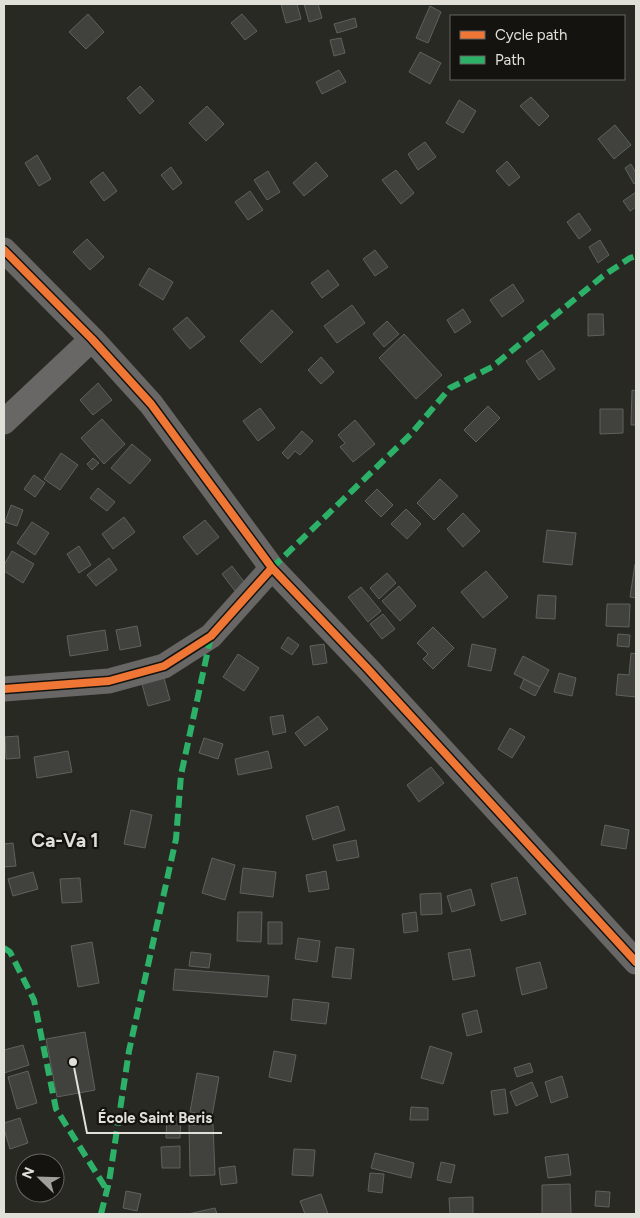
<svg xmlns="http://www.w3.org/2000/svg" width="640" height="1218" viewBox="0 0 640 1218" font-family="Figtree,sans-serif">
<rect width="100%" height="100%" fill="#292924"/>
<path fill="#41423e" stroke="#5f615c" d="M281,4H297L301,19L286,23Z
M304,4H318L322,18L309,22Z
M430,6L441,12L428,43L416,38Z
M88,14L104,32L86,49L69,32Z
M242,14L257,31L245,40L231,23Z
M355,18L357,27L337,33L334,24Z
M341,38L345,53L334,56L330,40Z
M420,52L441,63L430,84L409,72Z
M339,70L346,82L322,94L316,82Z
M140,86L154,101L140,114L127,98Z
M531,97L549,116L539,126L520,106Z
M459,100L476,111L463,133L446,123Z
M207,106L224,124L206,141L189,123Z
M615,125L631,145L614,159L598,139Z
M425,142L436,157L418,170L408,154Z
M37,155L51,179L39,186L25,163Z
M507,161L520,177L509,186L496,171Z
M316,162L328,176L304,196L293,183Z
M631,164L636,173V183L634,184L625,168Z
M171,167L182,183L173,190L161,175Z
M396,170L414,193L401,204L382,180Z
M268,171L280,192L267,200L254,180Z
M103,172L117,191L104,201L90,182Z
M250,191L263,210L248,220L235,202Z
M636,192V207L630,211L623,201Z
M579,213L591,230L579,239L567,222Z
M87,239L104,257L90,270L73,252Z
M600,240L609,255L598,263L589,247Z
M375,250L388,267L375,276L363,259Z
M149,268L173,282L163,300L139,285Z
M328,270L339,285L322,298L311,283Z
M513,284L524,301L502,317L490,300Z
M352,305L365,323L337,343L324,326Z
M463,309L471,322L455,333L447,320Z
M272,310L293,332L261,363L240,341Z
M588,314H603L604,335L588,336Z
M187,317L205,337L190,349L173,329Z
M387,321L399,334L384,347L373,334Z
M404,334L442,375L416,399L379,358Z
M542,350L555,369L539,380L526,361Z
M321,357L334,372L321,384L308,370Z
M98,383L112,400L93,415L80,400Z
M632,390L636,391V425H631Z
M488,406L500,418L476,442L464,430Z
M260,408L275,428L258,441L243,421Z
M600,409H623V433L600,434Z
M102,419L125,444L104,464L81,438Z
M355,420L375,444L353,462L340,447L345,443L338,435Z
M302,431L313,441L300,455L295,451L288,459L282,453Z
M132,444L151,460L130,484L111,468Z
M61,453L78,465L60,490L44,479Z
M93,458L99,463L92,470L87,464Z
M34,475L45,483L35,497L24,489Z
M440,479L458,496L434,520L417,503Z
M98,488L115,502L107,511L90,498Z
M377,489L393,505L381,517L365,501Z
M11,505L23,510L17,526L5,522Z
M406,509L421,524L407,539L391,524Z
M463,513L480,531L463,547L447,529Z
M124,517L135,532L113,549L102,534Z
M205,520L219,537L197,555L183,537Z
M32,522L49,533L35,555L17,543Z
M547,530L576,533L572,565L543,562Z
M79,546L91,565L79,573L67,554Z
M12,551L34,564L23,583L4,571V565Z
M109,558L117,570L96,586L87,575Z
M635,564H636V598L630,597Z
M232,566L245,583L235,591L222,574Z
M486,571L508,597L483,618L461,592Z
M387,573L396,583L379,599L370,588Z
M399,586L416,606L400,621L382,601Z
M361,587L381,611L368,622L348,597Z
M538,595L556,596L555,619L536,618Z
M607,604H630L629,627L606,626Z
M383,614L395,629L382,639L370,624Z
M137,626L141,646L120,650L116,630Z
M433,627L454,648L433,669L423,659L428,654L417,643Z
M105,630L108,650L70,656L67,636Z
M618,634L630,635L629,647L617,646Z
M288,637L299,645L292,655L281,648Z
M324,644L327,663L313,665L310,646Z
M472,644L496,649L491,671L468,666Z
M631,653L636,654V697L616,695L618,674L629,675Z
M238,654L259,668L244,691L223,677Z
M523,656L549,670L540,687L514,674Z
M559,673L576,678L572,696L554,692Z
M164,678L170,700L148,706L142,684Z
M524,679L540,687L535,696L520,688Z
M283,715L286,732L273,735L270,717Z
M318,716L328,729L305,746L295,733Z
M510,728L525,737L512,758L498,749Z
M18,736L20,758L6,759L5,737Z
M204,738L223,744L218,759L199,753Z
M68,751L72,772L37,778L34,757Z
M268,751L272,768L238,775L235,759Z
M431,767L444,783L419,802L407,785Z
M338,806L345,830L313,840L306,816Z
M131,810L152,815L145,848L124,844Z
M605,825L629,830L626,849L601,845Z
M356,840L359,857L337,861L333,845Z
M13,843L16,866L4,867V844Z
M212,858L235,865L225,900L202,893Z
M243,868L276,872L273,897L240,893Z
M326,871L329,889L309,892L306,875Z
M33,872L38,889L13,896L8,879Z
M517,877L526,914L501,921L491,884Z
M80,878L82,902L62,903L60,879Z
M471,889L475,905L452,912L447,896Z
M441,893L442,914L421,915L420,894Z
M238,912H262L261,942L237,941Z
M416,912L418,931L404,933L402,914Z
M268,922H282V944H268Z
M298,938L320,941L317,962L295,959Z
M92,942L99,983L78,987L71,946Z
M336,947L354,949L351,979L332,977Z
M470,949L475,976L453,980L448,953Z
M191,952L211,954L209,968L189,966Z
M540,962L547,988L522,995L516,968Z
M175,969L269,976L267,997L173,990Z
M293,999L329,1003L326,1024L291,1020Z
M477,1010L482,1032L467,1036L462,1014Z
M85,1032L95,1090L57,1097L46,1039Z
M23,1045L29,1065L4,1073V1050Z
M430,1046L452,1053L443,1084L421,1078Z
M274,1051L296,1055L291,1082L269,1077Z
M530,1063L533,1072L517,1077L514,1068Z
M28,1071L37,1103L17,1109L8,1077Z
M197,1073L219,1077L212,1116L190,1112Z
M562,1076L568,1097L551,1103L545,1082Z
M532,1082L538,1096L516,1106L510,1092Z
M505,1089L508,1113L494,1115L491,1091Z
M411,1107L428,1108V1120H410Z
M167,1116L181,1117L180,1138H166Z
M20,1118L28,1143L10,1149L4,1129V1123Z
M213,1124L215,1175L190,1176L189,1125Z
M180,1146V1168H162L161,1147Z
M294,1149L315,1150L313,1176L292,1175Z
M375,1153L414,1163L411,1178L371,1168Z
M568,1154L571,1175L548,1178L545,1157Z
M441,1162L455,1165L451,1183L437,1180Z
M235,1166L237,1183L221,1185L219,1168Z
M370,1173L384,1174L382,1193L368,1191Z
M570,1184L571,1214H542V1185Z
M126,1191L141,1194L137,1211L123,1208Z
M596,1191L610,1192L609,1207L595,1206Z
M321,1194L328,1214H305L300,1201Z
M473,1197V1214H450L449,1198Z
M215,1208L217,1214H188Z"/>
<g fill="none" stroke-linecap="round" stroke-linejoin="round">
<path stroke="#686765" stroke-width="25" d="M4,250L92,339L151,404L272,568L367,668L636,962
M4,422L92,339
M4,689L109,681L164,666L211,636L272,568"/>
<path stroke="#2db169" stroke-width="6" stroke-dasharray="12 6" stroke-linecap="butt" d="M272,568L411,434L450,388L492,367L603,276L630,258L636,256
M4,948L10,952L34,1000L56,1109L107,1190
M101,1214L109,1182L129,1051L176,839L181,775L211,636"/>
<g stroke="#14130f" stroke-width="11">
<path id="cycleway" d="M4,250L92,339L151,404L272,568L367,668L636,962
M4,689L109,681L164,666L211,636L272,568"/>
</g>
<use href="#cycleway" stroke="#f07635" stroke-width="8"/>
</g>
<g text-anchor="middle" stroke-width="4.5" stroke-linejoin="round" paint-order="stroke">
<g font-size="19" font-weight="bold" fill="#e0e0d9" stroke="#14130f">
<text x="65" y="847">Ca-Va 1</text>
</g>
</g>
<path fill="none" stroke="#e0e0d9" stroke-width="2" d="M73 1062L87 1133H222"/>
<circle fill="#e0e0d9" stroke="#14130f" stroke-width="2" cx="73" cy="1062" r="5"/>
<g font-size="15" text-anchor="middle" font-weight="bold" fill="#e0e0d9" stroke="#14130f" stroke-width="4.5" stroke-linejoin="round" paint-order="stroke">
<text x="155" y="1123">École Saint Beris</text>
</g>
<rect width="640" height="1218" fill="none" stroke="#e0e0d9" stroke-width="10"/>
<rect x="450" y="15" width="175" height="65" fill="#14130f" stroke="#666560"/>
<rect x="460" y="31" width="25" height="8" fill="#f07635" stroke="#666560"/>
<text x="495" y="40" font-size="15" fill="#e0e0d9">Cycle path</text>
<rect x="460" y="56" width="25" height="8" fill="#2db169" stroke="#666560"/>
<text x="495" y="65" font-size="15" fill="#e0e0d9">Path</text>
<g transform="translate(40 1178) rotate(293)"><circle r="24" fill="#14130f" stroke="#666560"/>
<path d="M0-4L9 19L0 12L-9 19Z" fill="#a0a09a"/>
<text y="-8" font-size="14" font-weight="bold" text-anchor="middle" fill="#e0e0d9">N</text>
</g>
</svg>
